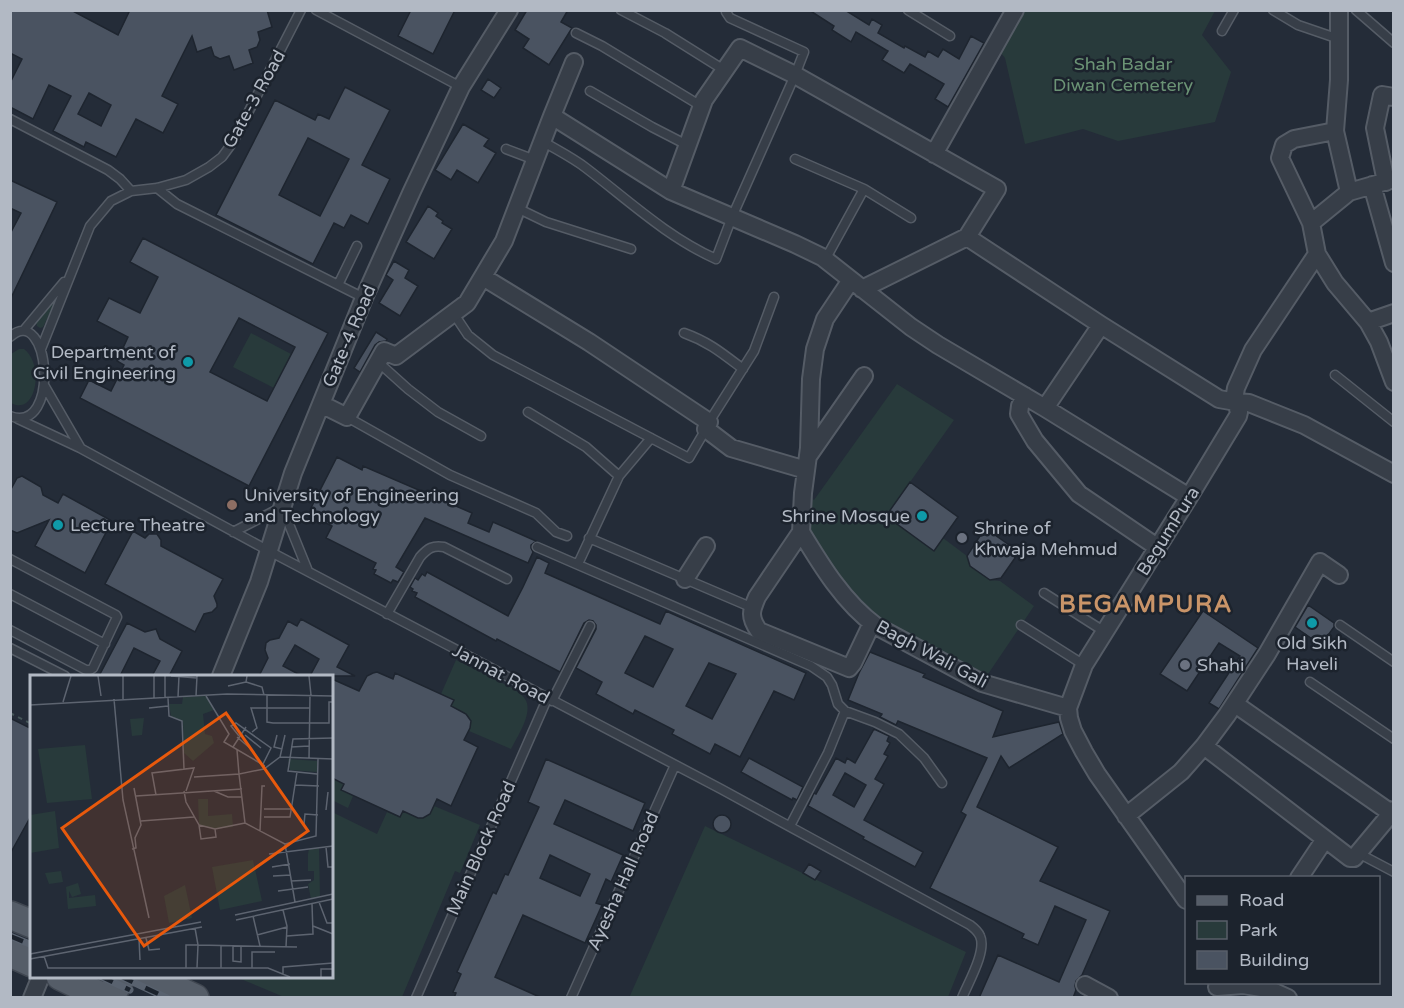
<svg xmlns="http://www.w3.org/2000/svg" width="1404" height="1008" viewBox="0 0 1404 1008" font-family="'Varela Round',sans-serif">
<rect width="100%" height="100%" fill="#242c38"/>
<path fill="#283a3b" d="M1020,11H1215L1202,35L1231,72L1215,122L1118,141L1083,129L1025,144L1005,58L997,48Z
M59,295L43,327L40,328L37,326L36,322Z
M251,333L291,354L274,388L233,367Z
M19,349H24C45,365 36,417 11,403V354Z
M897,384L954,420L886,516L934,550L943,538L967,556L970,566L990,580L1000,581L1034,606L982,683L876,626L801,532L803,493L814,500Z
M456,660L514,689C517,692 523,695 525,699C534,712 517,737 511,749L469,731C475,715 464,712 451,706L454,700L441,694Z
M332,778L344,784L341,790L353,796L348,808L332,800Z
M434,806L480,825L460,873L455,871L402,997H284L236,977L332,976V812L377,834L387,812L399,817L403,811C417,818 426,824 434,806Z
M705,826L966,952L948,997L629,998Z"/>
<path fill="#4a5361" stroke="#1e252f" stroke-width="1.5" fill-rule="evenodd" d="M10,10H71L118,35L130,10H267L272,27L258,32L260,40L257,47L249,50L253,63L234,70L229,56L220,59L214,56L211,47L197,52L192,36L162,96L178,104L163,133L136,119L116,157L86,142L84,147L53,131L71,96L49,85L33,119L10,107V83L22,59L10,53ZM89,93L111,105L101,126L78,114Z
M411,10H455L433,54L398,36Z
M527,10H568L561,22L572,28L549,65L523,48L529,39L515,30Z
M809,10H845L869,25L872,19L882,25L878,33L904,48L905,46L925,57L928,51L938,57L943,49L959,59L971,36L984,43L948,107L935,99L944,84L910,64L904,73L882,60L888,51L886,50L856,32L851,42L832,30L834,26Z
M488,79L501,88L494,98L481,90Z
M345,87L390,110L362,165L390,179L368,224L351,215L344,228L334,223L313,264L216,215L275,100L315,120L318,114L329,119ZM308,138L349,159L320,216L279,195Z
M463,124L489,139L484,146L496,153L478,183L457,170L451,180L435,170Z
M10,180L57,202L10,300V234L21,213L10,208Z
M428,206L438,213L436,216L443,221L442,223L452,229L434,259L406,242Z
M143,238L328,333L249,486L80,398L89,380L111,391L124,365L117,361L128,337L97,321L109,298L140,313L158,277L130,262ZM239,318L295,347L267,401L210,372Z
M394,261L409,270L405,278L418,286L400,316L379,303L393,280L386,275Z
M376,332L387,339L386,341L379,342L375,345L360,372L354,368Z
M337,457L362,470L363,466L472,513L468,523L489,532L493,522L536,541L531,545V548L533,552L528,563L425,518L396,567L404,572L398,582L393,580L391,583L374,574L376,570L373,569L376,563L326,538L332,526L314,517L311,508Z
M22,476L41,487L43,495L58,503L63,494L112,521L85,573L35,546L49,520L17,533L10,530V491L17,478Z
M910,482L958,517L934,551L886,516Z
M133,531L145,538L149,534H157L161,540V546L223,579L214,596L217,604V607L212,612L204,614L195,632L105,584Z
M992,533L1012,547L1015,558L1001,578L990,580L970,566L967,556L980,536Z
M537,557L549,563L545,573L660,624L666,611L806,673L794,700L774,691L740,757L715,744L710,754L672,734L674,730L635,710L633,714L596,694L602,682L576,668L596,629V625L593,621L589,620L584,623L560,672L497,639L496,641L426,603L415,597L417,593L412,591L413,589L410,587L415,578L418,580L422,574L425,576L427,572L508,616L523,587ZM645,636L673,649L653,687L625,673ZM709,663L736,674L712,719L686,706Z
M1308,605L1334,623V627L1321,645L1295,627Z
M1203,611L1258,648L1219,709L1209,703L1240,656L1219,643L1187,691L1160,674Z
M301,619L349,645L337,667L355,676H310L319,659L295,645L283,666L302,676H259L268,658L265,650L266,643L270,640L279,638L288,621L297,626Z
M127,623L145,632L156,629L160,639L182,651L169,676H152L160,661L134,648L120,676H99Z
M870,652L925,674L923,677L1003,711L993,737L1059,722L1063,734L1009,768L1001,756L977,807L1058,847L1040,881L1110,911L1082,975L1076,981L1075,986L1076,990L1073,998H979L998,955L1059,982L1086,920L1055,906L1038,945L1022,938L1024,934L930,888L966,815L961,812L987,758L898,721L896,725L880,717L882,714L848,700L859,673Z
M377,672L393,679L395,673L454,700L451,706L466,714L471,721L470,728L464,740L478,747L451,806L437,799L430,814L423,818H418L403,811L400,817L341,790L344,784L332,778V679L359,691L367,676L373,673Z
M10,718L32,729V814L10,854Z
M874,729L889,736L887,741L890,743L884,754L888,756L875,779L884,784L864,820L923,852L915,867L863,839L864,837L808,806L814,793L816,794L836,758L845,763L847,758L855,763ZM845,773L866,785L854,807L833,795Z
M749,758L803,787L797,800L793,798L792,800L741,772Z
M546,759L645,803L633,831L565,800L554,824L623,855L611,882L606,879L596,903L602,905L585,943L523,915L495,977L542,998H454L456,993L453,992L461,974L457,972L493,892L496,894L505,874L508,875L539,807L528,802ZM550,855L590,874L580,896L540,878Z
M713 824a9 9 0 1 1 18 0a9 9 0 1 1-18 0Z
M809,864L821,871L815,880L803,873Z"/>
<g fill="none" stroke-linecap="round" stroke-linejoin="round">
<g stroke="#555c66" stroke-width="11">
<path id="lane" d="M316,10L461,87
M621,10L665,33L724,70
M908,10L950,36
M1273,10L1298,25L1339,39
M1356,10L1394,43
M1222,31L1234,10
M576,33L602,46L701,106
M590,91L652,127L687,145
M10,119L108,170L120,179L131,191
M542,141C557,150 573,158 586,168C628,200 667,237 716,259L732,217L795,75L804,52L730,18L726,12L727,10
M506,149L535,160
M795,159L864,189L911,218
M157,188L177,204L364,298
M517,208L546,222L631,249
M825,260L864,189
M338,285L357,246
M454,314L468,335L493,355L689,458L706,429
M24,330L64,282
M684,333C709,342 722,353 743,369
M10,337C50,301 61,436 10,416
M41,349L90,226L111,201L131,191L157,188L186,180L209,167L222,157L233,142L301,10
M378,362L408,389L438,412L481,436
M1335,375L1394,422
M44,385L80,447
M528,412L586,447L619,476
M347,417L450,475L536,513L556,532L567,536
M18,419L80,448L269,551L721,789L970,925C974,928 978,931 980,936C987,951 968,983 962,998
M709,422L754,351L774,297
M233,532L282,507L308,571
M589,538L753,608
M537,547L811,666L827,677L832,685L838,704L845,711L875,722L899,734L924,758L942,783
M10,559L116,615L117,617L93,668L90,670H86L10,630
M578,564L619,476L651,438
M1044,593L1105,632
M10,594L105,644
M387,614L420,557C428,548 433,545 444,547L507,579
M1021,625L1084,665
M1340,625L1394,662
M10,648L65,676
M1310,682L1394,739
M552,701L590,626
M790,826L828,753L845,711
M1358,853L1394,872
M416,998L547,699
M571,998L675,765"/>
</g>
<g stroke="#555c66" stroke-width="20">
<path id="street" d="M1339,10V80L1335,131L1294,139L1284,145L1280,158L1311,223L1317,254L1335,283L1368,322L1379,342L1394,382
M552,116L671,191L795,244L822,257L911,327L938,345L1045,408L1189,497
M1335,131L1349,192
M934,154L1015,10
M1386,182L1375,128L1382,95L1394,97
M1372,185L1394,263
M671,191L704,100L740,48L795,75L997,189L967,237L862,289
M1311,223L1349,192L1394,179
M967,237L1101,325L1219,399L1236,402L1235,394L1236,388L1253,350L1317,254
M483,277L589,342L709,422L706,429L731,448L806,470
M851,280L825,319L815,349L811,379L809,448L803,493L801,532L757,597C751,611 749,617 759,631L849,668L853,663L872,623
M1368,322L1394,313
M1025,396L1020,406L1019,414L1035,441L1079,494L1157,547
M321,404L347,417L384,351L396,356L467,303L504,241L552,116L574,62
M1045,408L1101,325
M809,455L864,376
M801,532C821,565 844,603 876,626L982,683L1068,708
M685,579L706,546
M221,676L259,582L293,473L364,298L412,191L461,87L509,10
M1235,704L1391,813
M1204,746L1350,858H1354L1394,810
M1126,816L1181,772L1204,746L1227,715L1267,654L1320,562L1339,575
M1299,878L1325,839
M1186,900L1097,774L1084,752L1073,731L1069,718L1068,708L1084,665L1189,497L1238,416L1239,412L1236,402L1249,403L1304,425L1394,474
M1085,985L1109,998
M1217,987L1243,985L1268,989L1288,998
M32,998L41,976"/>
</g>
<g stroke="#404751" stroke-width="30">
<path id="primary" d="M10,915L32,924
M10,953L32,963
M60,976L105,998
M148,976L195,998
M110,998L122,976"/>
</g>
<path stroke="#455558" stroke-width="2" stroke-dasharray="4.5 4.5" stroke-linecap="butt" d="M10,713L32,724"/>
<use href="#lane" stroke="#373e48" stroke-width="8"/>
<use href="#street" stroke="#373e48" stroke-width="16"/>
<use href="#primary" stroke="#555d68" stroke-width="27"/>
<g stroke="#59626f" stroke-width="7">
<path id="rail" d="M10,936L32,945
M100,976L130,990
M120,976L167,998"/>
</g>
<use href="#rail" stroke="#1c232d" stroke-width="4.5" stroke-dasharray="14" stroke-linecap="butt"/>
</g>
<g fill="#0f9aa8" stroke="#1c232d" stroke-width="2">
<circle cx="188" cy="362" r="6"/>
<circle cx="922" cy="516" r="6"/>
<circle cx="58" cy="525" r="6"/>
<circle cx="1312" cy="623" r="6"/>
</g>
<circle fill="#8d6e63" stroke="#1c232d" stroke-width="2" cx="232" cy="505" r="6"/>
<g fill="#6b7280" stroke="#1c232d" stroke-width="2">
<circle cx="962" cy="538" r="6"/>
<circle cx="1185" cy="665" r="6"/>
</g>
<g text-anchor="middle" stroke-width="5" stroke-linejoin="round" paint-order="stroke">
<g font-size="18" fill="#6b9375" stroke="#1c232d">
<text x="1123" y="70">Shah Badar<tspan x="1123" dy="21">Diwan Cemetery</tspan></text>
</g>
<g font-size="18" fill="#b2b9c4" stroke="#1c232d">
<text transform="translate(254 99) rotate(-61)" y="6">Gate-3 Road</text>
<text transform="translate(349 336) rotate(-67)" y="6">Gate-4 Road</text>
<text transform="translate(1168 531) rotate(-58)" y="6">BegumPura</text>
<text transform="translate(932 654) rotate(28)" y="6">Bagh Wali Gali</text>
<text transform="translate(501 674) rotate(28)" y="6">Jannat Road</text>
<text transform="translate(481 848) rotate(-66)" y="6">Main Block Road</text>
<text transform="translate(623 881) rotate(-66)" y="6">Ayesha Hall Road</text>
</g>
<g font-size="18" fill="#b2b9c4" stroke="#1c232d" text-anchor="start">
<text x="176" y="358" text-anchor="end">Department of<tspan x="176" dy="21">Civil Engineering</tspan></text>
<text x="244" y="501">University of Engineering<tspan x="244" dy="21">and Technology</tspan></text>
<text x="910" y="522" text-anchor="end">Shrine Mosque</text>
<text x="70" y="531">Lecture Theatre</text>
<text x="974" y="534">Shrine of<tspan x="974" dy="21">Khwaja Mehmud</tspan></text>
<text x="1312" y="649" text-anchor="middle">Old Sikh<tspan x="1312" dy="21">Haveli</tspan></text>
<text x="1197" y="671">Shahi</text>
</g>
<g font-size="24" font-weight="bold" letter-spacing="1.5" fill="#c99468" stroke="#1c232d">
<text x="1146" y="612">BEGAMPURA</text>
</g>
</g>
<g transform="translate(30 675)">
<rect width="303" height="303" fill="#242c38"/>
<path d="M176,21L184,35L173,39L175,59L182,61L184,68L163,86L154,78L153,47L141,41L139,29H152L153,22ZM114,43L112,60L102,61L100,44ZM55,70L62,124L17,128L8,74ZM258,84L287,86V97L260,95ZM168,124H178V141L202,139L203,152L185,154L169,150ZM25,136L29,173L0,178V140ZM289,173L290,222L281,224L278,209L284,205V196H278V179L279,174ZM223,185L232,226L190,235L182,192ZM31,196L33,207L19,209L15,198ZM48,208L51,219L42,222L39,216V223L65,220L66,231L38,234L36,212ZM155,210L162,243L139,248L134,221Z" fill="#283a3b"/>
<path fill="none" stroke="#5d6470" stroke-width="1.5" d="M68,1L71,21M93,1V24M124,1V23M141,1L167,3M217,1L216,7L232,12L234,20M279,1L281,20M198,11L216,7M237,20V47L243,48H299V27H303M166,21L167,1M176,21L199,59L194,67L235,91M148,22L149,1M135,23V1M138,23L139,41L152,46L154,94M84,24L93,125L119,243M33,27L41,1M0,30L197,19L303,21M119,33L138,31M222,57L227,53L221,33H280M215,60L231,73M247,60L244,72L252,74M209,61L201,51L206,48L241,73L233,89M207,62L221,74M203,72L216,52M261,72L279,71M250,82L255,60M279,84L280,20M287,99L258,96L263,64L303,63M164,102L209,99L207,75M265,110L289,111M154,116L156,127L169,150L171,164L186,162L185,154M184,116L198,122H212M126,120L122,98L164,93L156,116M106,121L212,114M234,134H261M296,135L298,117M234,142H260L267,97M111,146L164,142M274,149L275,139L288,140M169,150L185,154L215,148M230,156L232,111H235M255,169L286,161L288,84M296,172L298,192H303M102,174L106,173L105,163L111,150L104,113M239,179L303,171M242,192L260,189M243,201L261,200M261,206L281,205M248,216L278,212M265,227L255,169L215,148L209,99L234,94L250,82L303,84M289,227L297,248H303M253,235L257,251L256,272M205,240L303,219M223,241L230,271M206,245L303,224M283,251L303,259M165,253L168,270L267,272M227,260L257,252M257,261L283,259L282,229M116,263L119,275L130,274M109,264L110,285M203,271V286L211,287V271M0,279L171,247M14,281L18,293H238L260,302M0,284L172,252M156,293V270H168L167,293M191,293V270M222,293V277H245M253,299V292L303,288M291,302V294H303"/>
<path fill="#e8590c" fill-opacity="0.15" stroke="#e8590c" stroke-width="3" d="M196,38L278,156L114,271L32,153Z"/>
<rect width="303" height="303" fill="none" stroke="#b2b9c4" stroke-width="3"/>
</g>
<rect width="1404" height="1008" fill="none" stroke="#b2b9c4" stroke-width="24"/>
<rect x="1185" y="876" width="195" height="108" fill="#1c232d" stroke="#585f69" stroke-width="1.5"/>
<rect x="1197" y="896" width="30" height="9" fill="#555d68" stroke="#585f69" stroke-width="1.5"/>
<text x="1239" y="906" font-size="18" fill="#b2b9c4">Road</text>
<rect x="1197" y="921" width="30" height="18" fill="#283a3b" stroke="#585f69" stroke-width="1.5"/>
<text x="1239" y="936" font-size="18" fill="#b2b9c4">Park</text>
<rect x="1197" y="951" width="30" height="18" fill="#4a5361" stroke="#585f69" stroke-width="1.5"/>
<text x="1239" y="966" font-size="18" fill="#b2b9c4">Building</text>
</svg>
